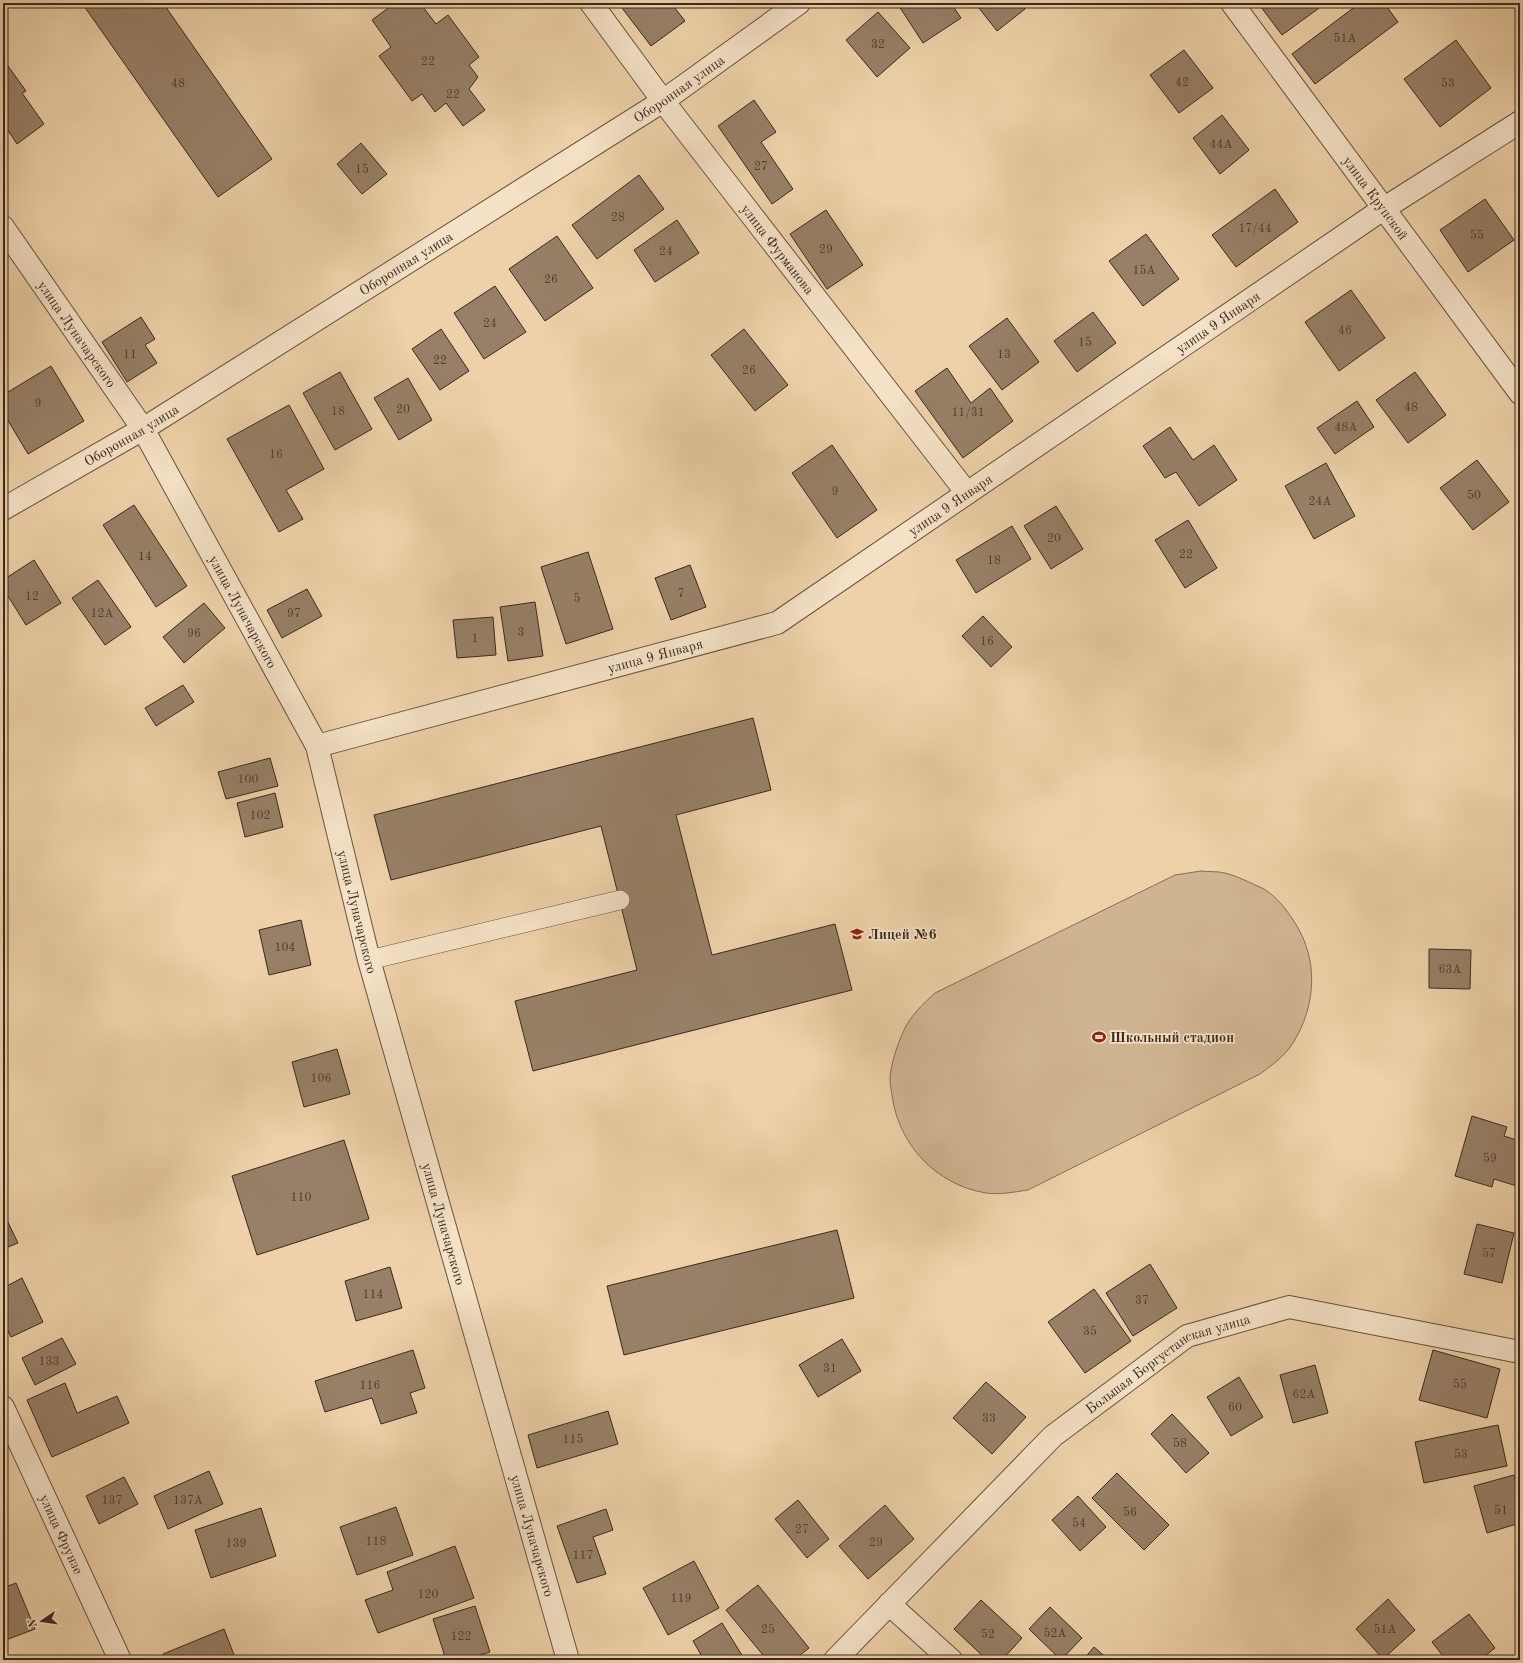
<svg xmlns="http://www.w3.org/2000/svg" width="1523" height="1663" viewBox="0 0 1523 1663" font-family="'Old Standard TT',serif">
<rect width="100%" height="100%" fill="#eed1a8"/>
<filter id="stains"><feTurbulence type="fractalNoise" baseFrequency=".005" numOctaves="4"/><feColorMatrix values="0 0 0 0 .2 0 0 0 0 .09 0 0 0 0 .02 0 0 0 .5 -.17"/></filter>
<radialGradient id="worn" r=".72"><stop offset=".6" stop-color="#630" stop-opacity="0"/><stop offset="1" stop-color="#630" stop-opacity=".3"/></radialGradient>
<path fill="#cfb491" stroke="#846e59" d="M1201,871C1208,872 1217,871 1225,873C1235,875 1255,885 1264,889C1277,897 1287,910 1295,923C1319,960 1316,1006 1293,1043C1285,1056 1272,1065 1260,1074L1028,1190C1014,1192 1000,1195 986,1193C936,1185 898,1144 892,1095C891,1089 890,1083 890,1077C892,1061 897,1045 904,1030C911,1015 923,1004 935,993L1175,875Z"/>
<path fill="#978067" stroke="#392821" d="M89,3H163L272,159L218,197L84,6Z
M395,3H420L436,24L448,15L479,57L469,65L478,77L469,89L485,110L463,126L446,103L435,112L422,94L412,101L379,56L391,47L372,20Z
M628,3H671L685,21L651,46L622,8Z
M897,3H951L961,18L923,43Z
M975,3H1021L1025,9L997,31Z
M1258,3H1326L1282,35Z
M1360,3H1384L1398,22L1315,84L1292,54Z
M878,12L910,48L877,77L846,40Z
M1456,40L1491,88L1440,127L1404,79Z
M1184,50L1213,88L1179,113L1150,75Z
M3,59L26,91L22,93L44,124L17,144L3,123Z
M754,100L776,132L761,142L793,189L772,204L718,126Z
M1222,115L1249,150L1220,174L1193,138Z
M361,143L387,174L362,194L337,164Z
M639,175L664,209L597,259L572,225Z
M1275,189L1298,222L1236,267L1212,235Z
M1485,199L1514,240L1468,272L1440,230Z
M826,210L863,265L827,289L790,234Z
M677,220L699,253L655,282L634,250Z
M1146,234L1179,279L1143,306L1109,261Z
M557,236L593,288L545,321L509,269Z
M495,286L526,332L484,359L454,313Z
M1351,290L1385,338L1339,371L1305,322Z
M1093,312L1116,343L1077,372L1054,341Z
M141,317L155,339L145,345L157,363L127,382L102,342Z
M1007,318L1039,362L1002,390L969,346Z
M441,329L469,371L440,390L412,349Z
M744,329L788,385L755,411L711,355Z
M51,366L84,421L28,454L3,412V395Z
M947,368L971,403L990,388L1013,421L963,458L915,391Z
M340,372L372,429L335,450L303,393Z
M1415,372L1446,415L1408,443L1376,400Z
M408,378L432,420L399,440L374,398Z
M1357,401L1374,427L1335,454L1317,428Z
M289,405L324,469L286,490L303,519L279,532L227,439Z
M1170,427L1193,460L1214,445L1237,480L1199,506L1176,472L1165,478L1143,446Z
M832,445L877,510L837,538L792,473Z
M1477,460L1509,502L1473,530L1440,488Z
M1326,463L1355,516L1314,539L1285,486Z
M134,505L187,586L156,607L103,525Z
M1056,506L1083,549L1051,569L1024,526Z
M1188,520L1217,568L1185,588L1155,540Z
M1012,526L1031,559L976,593L956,560Z
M588,552L613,629L566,644L541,567Z
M34,560L61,603L26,625L3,588V580Z
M690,565L706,607L671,620L655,578Z
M98,580L131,627L105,645L72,598Z
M307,589L322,616L282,638L267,610Z
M535,602L543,656L508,661L500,607Z
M204,603L225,628L184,663L163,637Z
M983,616L1012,647L991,667L962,636Z
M493,617L496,655L457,658L453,620Z
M183,685L194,702L156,726L145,708Z
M753,718L771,790L676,815L712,955L835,924L852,990L533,1071L515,1001L637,970L601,826L391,880L374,815Z
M270,758L278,786L226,799L218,772Z
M275,793L283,827L245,837L237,803Z
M301,920L311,965L269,975L259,930Z
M1429,949L1471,950L1470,989L1429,988Z
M337,1049L350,1094L304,1107L292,1062Z
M1472,1116L1507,1127L1504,1136L1520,1141V1187L1494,1179L1492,1187L1455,1176Z
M344,1140L369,1219L257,1255L232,1176Z
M3,1212L18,1243L3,1249Z
M1477,1224L1514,1233L1502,1283L1464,1274Z
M837,1230L854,1298L624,1355L607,1286Z
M1150,1264L1177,1308L1133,1336L1106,1293Z
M390,1267L402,1308L356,1321L345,1281Z
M22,1278L43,1322L11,1337L3,1320V1288Z
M1094,1289L1131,1341L1085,1373L1048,1322Z
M62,1338L76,1364L35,1385L22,1358Z
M842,1339L861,1371L818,1397L799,1365Z
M413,1350L425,1388L410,1393L417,1413L381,1424L372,1398L325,1412L315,1381Z
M1433,1350L1500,1369L1487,1418L1419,1400Z
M1315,1365L1328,1413L1293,1423L1280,1375Z
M1239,1377L1263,1417L1231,1436L1207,1397Z
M986,1382L1026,1417L992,1454L953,1418Z
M65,1383L77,1413L117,1396L129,1423L52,1457L27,1400Z
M608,1411L618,1444L537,1468L528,1435Z
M1172,1414L1209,1453L1186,1473L1151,1434Z
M1498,1425L1507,1466L1424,1483L1415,1442Z
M209,1471L223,1504L168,1529L154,1496Z
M1117,1473L1169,1525L1144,1550L1092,1498Z
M1514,1475L1520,1497V1523L1487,1533L1474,1486Z
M124,1477L138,1504L99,1524L86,1496Z
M1078,1496L1106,1527L1080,1551L1052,1520Z
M798,1500L829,1539L807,1558L775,1519Z
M885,1505L914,1539L868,1579L839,1546Z
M396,1507L413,1555L357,1575L340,1527Z
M261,1508L276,1556L211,1578L195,1530Z
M606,1509L613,1530L593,1537L606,1574L577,1583L557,1526Z
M455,1546L474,1598L378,1633L365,1600L393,1590L387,1572Z
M694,1561L719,1608L668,1635L643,1588Z
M16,1583L35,1629L3,1641V1588Z
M758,1585L809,1648L794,1660H767L726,1610Z
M1388,1599L1415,1630L1383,1659L1356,1629Z
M981,1600L1022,1638L1002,1660H987L954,1629Z
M475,1606L490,1652L464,1660H446L433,1619Z
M1050,1607L1082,1638L1061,1660L1029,1629Z
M1469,1614L1495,1648L1480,1660H1446L1432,1642Z
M722,1623L745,1660H704L693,1641Z
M224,1629L236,1660H165L163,1654Z
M1094,1647L1109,1660H1083Z"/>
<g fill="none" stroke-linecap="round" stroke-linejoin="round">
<g stroke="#665243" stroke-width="20">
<path id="service" d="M369,960L620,900"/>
</g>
<g stroke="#665243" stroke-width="24">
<g id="minor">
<path id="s1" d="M591,3L663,101L967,493"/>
<path id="s2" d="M1232,3L1520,393"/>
<path id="s3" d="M3,227L143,429L317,746L369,960L568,1660"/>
<path id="s4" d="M3,509L143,429L663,101L799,3"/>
<path id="s5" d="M317,746L777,623L1383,209L1520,122"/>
<path id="s6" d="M3,1407L120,1660"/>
<path d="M889,1604L951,1660"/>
<path id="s7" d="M835,1660L1053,1436L1187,1336L1289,1307L1520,1352"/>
</g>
</g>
<use href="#service" stroke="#f4e1c6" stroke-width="19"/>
<use href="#minor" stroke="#f4e1c6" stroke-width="22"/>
</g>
<defs>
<g id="school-bare" transform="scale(1.08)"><path d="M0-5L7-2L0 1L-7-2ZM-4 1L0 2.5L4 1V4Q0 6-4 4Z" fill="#8f2418" stroke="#f4e1c6" stroke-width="2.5" paint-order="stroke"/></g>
<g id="stadium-bare" transform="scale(1.08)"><path d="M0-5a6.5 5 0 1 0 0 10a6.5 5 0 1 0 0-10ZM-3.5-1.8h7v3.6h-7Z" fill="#8f2418" stroke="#f4e1c6" stroke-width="2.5" paint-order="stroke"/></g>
</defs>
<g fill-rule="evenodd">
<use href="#school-bare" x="857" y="934"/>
<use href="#stadium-bare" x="1099" y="1037"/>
</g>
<g text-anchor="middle" stroke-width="3.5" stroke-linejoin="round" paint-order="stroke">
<g font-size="12" fill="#503e32">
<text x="1345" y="42">51А</text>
<text x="878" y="48">32</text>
<text x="428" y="65">22</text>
<text x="1182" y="86">42</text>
<text x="178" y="87">48</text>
<text x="1448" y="87">53</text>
<text x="453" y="98">22</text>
<text x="1221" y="148">44А</text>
<text x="761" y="170">27</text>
<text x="362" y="173">15</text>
<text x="618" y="221">28</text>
<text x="1255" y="232">17/44</text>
<text x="1477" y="239">55</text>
<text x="826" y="253">29</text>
<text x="666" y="255">24</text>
<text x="1144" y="274">15А</text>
<text x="551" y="283">26</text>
<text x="490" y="327">24</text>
<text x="1345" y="334">46</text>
<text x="1085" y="346">15</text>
<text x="130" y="358">11</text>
<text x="1004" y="358">13</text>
<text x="440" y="364">22</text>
<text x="749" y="374">26</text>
<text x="38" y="407">9</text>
<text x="1411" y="411">48</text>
<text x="403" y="413">20</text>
<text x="338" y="415">18</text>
<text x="968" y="416">11/31</text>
<text x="1346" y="431">48А</text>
<text x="276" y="458">16</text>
<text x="835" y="495">9</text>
<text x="1474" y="499">50</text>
<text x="1320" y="505">24А</text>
<text x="1054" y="542">20</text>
<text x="1186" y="558">22</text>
<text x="145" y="560">14</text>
<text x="994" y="564">18</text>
<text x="681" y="597">7</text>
<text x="32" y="600">12</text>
<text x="577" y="602">5</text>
<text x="102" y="617">12А</text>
<text x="294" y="617">97</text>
<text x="521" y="636">3</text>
<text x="194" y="637">96</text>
<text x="475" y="642">1</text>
<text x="987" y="645">16</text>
<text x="248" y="783">100</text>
<text x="260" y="819">102</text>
<text x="285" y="951">104</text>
<text x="1450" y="973">63А</text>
<text x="321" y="1082">106</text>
<text x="1490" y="1162">59</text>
<text x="301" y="1201">110</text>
<text x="1489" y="1257">57</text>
<text x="373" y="1298">114</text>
<text x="1142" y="1304">37</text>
<text x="1090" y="1335">35</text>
<text x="49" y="1365">133</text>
<text x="830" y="1372">31</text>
<text x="1460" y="1388">55</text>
<text x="370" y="1389">116</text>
<text x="1304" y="1398">62А</text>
<text x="1235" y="1411">60</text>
<text x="989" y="1422">33</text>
<text x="573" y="1443">115</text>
<text x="1180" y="1447">58</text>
<text x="1461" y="1458">53</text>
<text x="112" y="1504">137</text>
<text x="188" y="1504">137А</text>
<text x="1501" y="1514">51</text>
<text x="1130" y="1516">56</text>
<text x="1079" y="1527">54</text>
<text x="802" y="1533">27</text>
<text x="376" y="1545">118</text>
<text x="876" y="1546">29</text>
<text x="236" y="1547">139</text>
<text x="583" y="1559">117</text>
<text x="428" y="1598">120</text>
<text x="681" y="1602">119</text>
<text x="768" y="1633">25</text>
<text x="1385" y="1633">51А</text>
<text x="1055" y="1637">52А</text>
<text x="988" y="1638">52</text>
<text x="461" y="1640">122</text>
</g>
<g font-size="14" fill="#392821" stroke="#f4e1c6">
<text dy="5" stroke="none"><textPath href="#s4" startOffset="796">Оборонная улица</textPath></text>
<text dy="5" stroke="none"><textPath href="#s2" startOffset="242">улица Крупской</textPath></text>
<text dy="5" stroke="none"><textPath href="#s1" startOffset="309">улица Фурманова</textPath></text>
<text dy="5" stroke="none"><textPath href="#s4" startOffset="472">Оборонная улица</textPath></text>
<text dy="5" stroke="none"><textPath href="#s5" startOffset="1010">улица 9 Января</textPath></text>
<text dy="5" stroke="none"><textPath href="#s3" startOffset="130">улица Луначарского</textPath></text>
<text dy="5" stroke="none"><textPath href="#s4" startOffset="148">Оборонная улица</textPath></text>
<text dy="5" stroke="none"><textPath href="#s5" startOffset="686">улица 9 Января</textPath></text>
<text dy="5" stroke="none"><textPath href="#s3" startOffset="454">улица Луначарского</textPath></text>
<text dy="5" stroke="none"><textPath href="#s5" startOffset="350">улица 9 Января</textPath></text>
<text dy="5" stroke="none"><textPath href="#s3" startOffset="778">улица Луначарского</textPath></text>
<text dy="5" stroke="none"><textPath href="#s3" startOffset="1102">улица Луначарского</textPath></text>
<text dy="5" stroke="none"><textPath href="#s7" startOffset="450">Большая Боргустанская улица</textPath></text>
<text dy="5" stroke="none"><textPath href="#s6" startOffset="140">улица Фрунзе</textPath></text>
<text dy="5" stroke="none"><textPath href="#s3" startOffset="1426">улица Луначарского</textPath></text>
</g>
<g font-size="14" font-weight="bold" fill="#392821" stroke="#f4e1c6" text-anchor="start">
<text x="868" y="939">Лицей №6</text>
<text x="1110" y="1042">Школьный стадион</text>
</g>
</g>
<rect width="1523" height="1663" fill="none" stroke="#eed1a8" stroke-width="16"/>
<rect x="4" y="4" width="1515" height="1655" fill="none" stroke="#392821" stroke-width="2"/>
<rect x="8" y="8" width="1507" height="1647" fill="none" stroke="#392821"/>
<g transform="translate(42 1621) rotate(257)" stroke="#f4e1c6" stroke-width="3" paint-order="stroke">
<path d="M0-3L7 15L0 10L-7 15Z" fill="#392821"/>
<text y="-6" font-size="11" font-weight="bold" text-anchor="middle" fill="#392821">N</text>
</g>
<rect width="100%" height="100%" filter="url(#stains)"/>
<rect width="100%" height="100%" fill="url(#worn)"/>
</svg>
